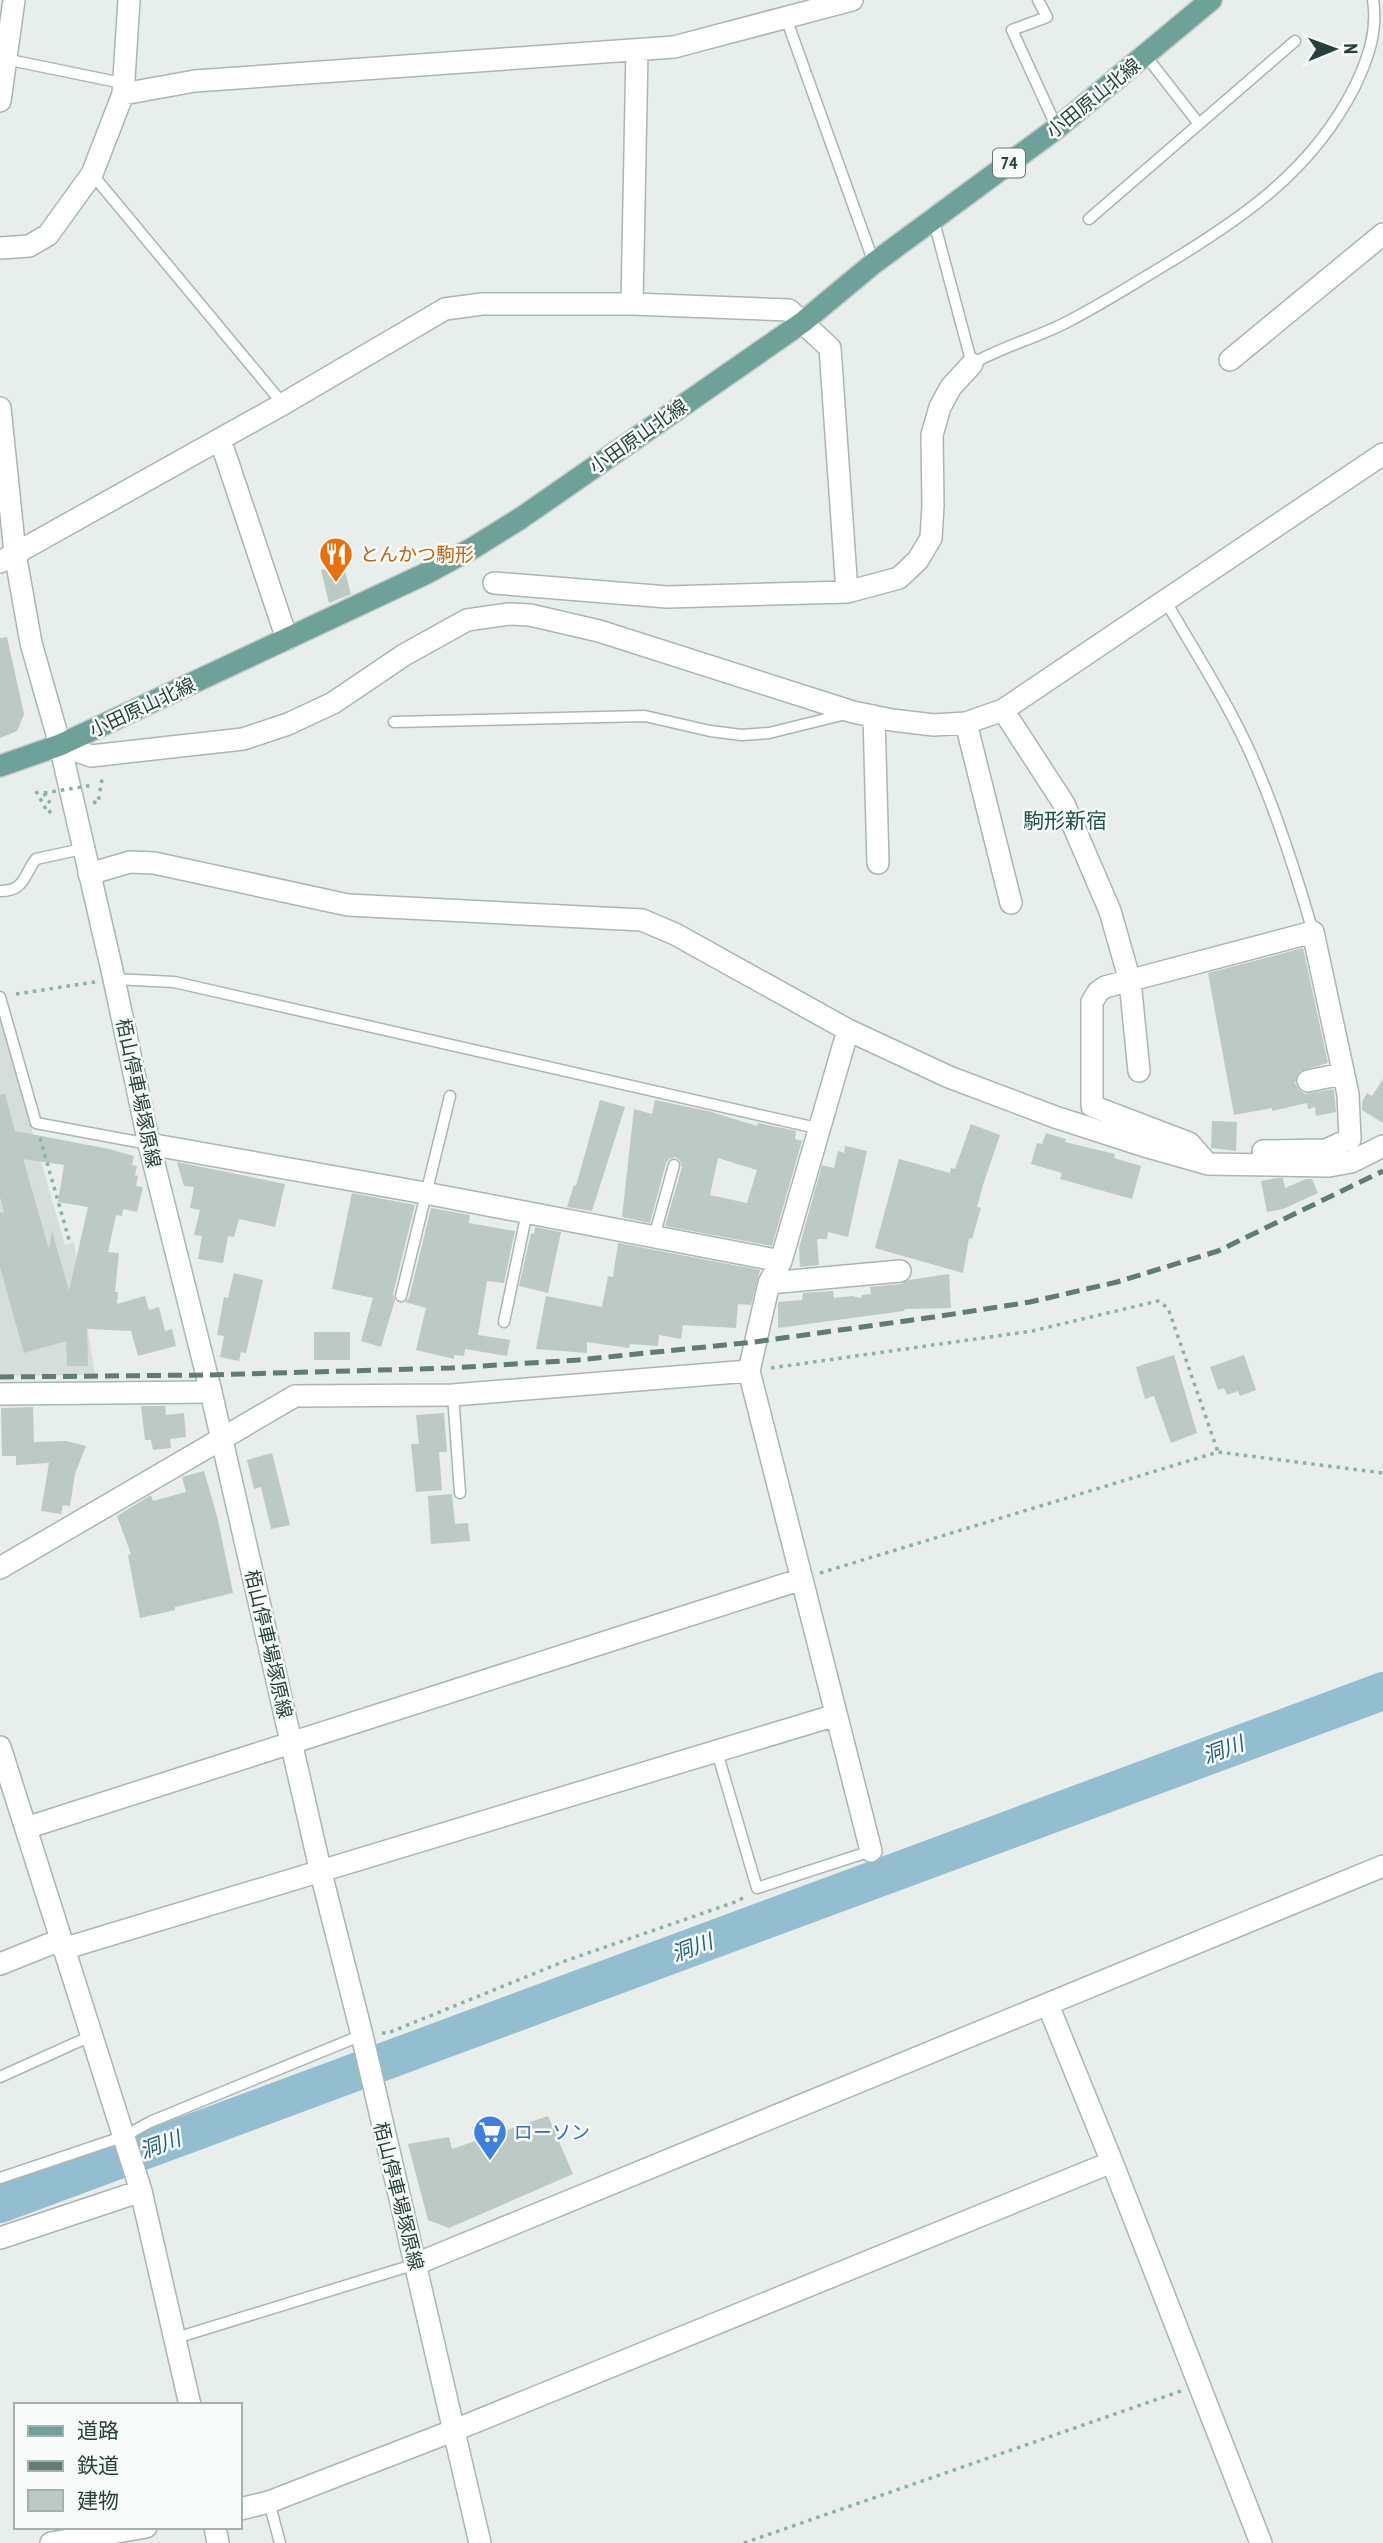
<svg xmlns="http://www.w3.org/2000/svg" width="1383" height="2543" viewBox="0 0 1383 2543" font-family="'PT Sans Narrow','Noto Sans JP',sans-serif">
<rect width="100%" height="100%" fill="#e7eeec"/>
<path fill="#d5dedb" d="M0,1018L65,1245L74,1242L95,1375L0,1376Z"/>
<g fill="none" stroke-linecap="round" stroke-linejoin="round">
<path stroke="#93becf" stroke-width="38" d="M0,2204L1383,1691"/>
</g>
<path fill="#bcc9c5" fill-rule="evenodd" d="M343,564L351,594L329,603L321,570Z
M7,637L24,714L17,731L0,738V638Z
M1303,948L1328,1063L1300,1071L1295,1083L1298,1089L1305,1094L1334,1089L1336,1112L1316,1116L1315,1107L1308,1109L1307,1103L1272,1111V1108L1234,1115L1208,973Z
M1383,1079V1123L1362,1110V1102L1367,1093L1372,1096Z
M5,1094L15,1131L109,1149L134,1156L132,1165L137,1166L135,1175L138,1176L136,1186L143,1187L137,1212L123,1209L122,1216L116,1215L108,1252L119,1253L115,1292H118L117,1304L145,1296L149,1310L159,1307L165,1331L172,1329L176,1346L138,1356L131,1331L87,1329L88,1366H67L66,1341L24,1353L0,1267V1213L4,1212L0,1197V1095ZM23,1159L64,1165L58,1202L88,1207L69,1291L52,1231L49,1249Z
M600,1100L625,1107L592,1211L567,1207L574,1185L576,1186Z
M655,1100L708,1111L757,1126L758,1123L796,1131L795,1139L802,1141L772,1246L665,1226L682,1167L680,1160L675,1157L669,1159L666,1163L650,1223L622,1217L634,1109L652,1114ZM718,1158L757,1170L747,1203L710,1195Z
M1212,1121L1237,1122L1236,1151L1211,1148Z
M971,1124L1000,1135L983,1185L977,1207L981,1208L972,1239L969,1238L963,1273L875,1248L899,1159L950,1173L951,1168L955,1169Z
M1046,1133L1066,1139L1065,1142L1115,1154L1114,1158L1141,1166L1132,1199L1060,1179L1062,1173L1031,1164L1037,1143L1042,1144Z
M845,1146L867,1151L848,1237L828,1232L827,1239H817L819,1265L800,1267L799,1248L822,1165L834,1168L838,1151L844,1153Z
M177,1162L285,1184L275,1227L239,1219L234,1237L228,1236L223,1263L198,1259L202,1236L194,1235L200,1210L190,1208L194,1187L184,1186Z
M1277,1178H1283L1285,1188L1306,1179H1312L1318,1193L1283,1209L1267,1212L1261,1181Z
M352,1193L415,1205L393,1294L395,1300L381,1347L361,1341L373,1298L332,1289Z
M431,1208L470,1215L469,1223L515,1231L504,1283L487,1281L478,1335L510,1340L507,1356L465,1349L464,1356L454,1355V1359L416,1350L426,1308L405,1302L409,1298Z
M535,1227L561,1232L548,1293L519,1286L531,1233L534,1234Z
M618,1243L760,1270L751,1305L738,1304L736,1328L683,1325L681,1339L659,1335L658,1346L630,1344L629,1348L587,1342V1353L536,1349L546,1296L602,1307L608,1276L613,1277Z
M234,1273L263,1280L246,1353L241,1352L239,1361L220,1357L224,1336L217,1335L224,1297L228,1298Z
M949,1274L951,1308L905,1309L904,1311L778,1328V1302L802,1300L803,1293L833,1291L834,1298L852,1296L861,1298L862,1295L871,1294L870,1287L901,1284L909,1280Z
M314,1332H350V1360H314Z
M1174,1355L1197,1433L1171,1443L1154,1396L1145,1399L1136,1367Z
M1244,1355L1256,1390L1240,1396L1238,1391L1227,1395L1224,1388L1218,1390L1210,1367Z
M141,1406H165L166,1415L184,1413L186,1437L170,1439L171,1448L153,1450L151,1440H145Z
M33,1407L34,1442L66,1441L86,1446L75,1474L70,1506L63,1505L61,1514L41,1511L49,1463L16,1465V1456H2L1,1408Z
M444,1413L447,1452H439L442,1490L416,1492L411,1444H419L416,1415Z
M272,1453L290,1525L271,1529L261,1487L254,1489L247,1460Z
M204,1471L218,1520L233,1593L175,1607V1610L140,1618L128,1555L131,1554L117,1516L151,1495L153,1501L186,1492L182,1477Z
M452,1494L455,1524L468,1523L470,1541L431,1544L428,1496Z
M548,2116L573,2174L449,2228L428,2220L408,2144L449,2137L452,2149Z"/>
<g fill="none" stroke-linecap="round" stroke-linejoin="round">
<g stroke="#a9b6b4" stroke-width="13">
<path id="service" d="M1038,0L1047,17L1012,30L1057,128
M786,18L874,263
M1146,56L1199,124
M5,59L122,83
M92,174L283,404
M933,218L972,364C1003,346 1037,338 1069,321C1100,305 1130,286 1160,268C1240,220 1312,172 1355,86C1368,59 1378,31 1373,0
M1089,219L1295,41
M1165,600C1195,652 1229,704 1253,759C1278,816 1296,873 1313,932
M394,722L645,716L710,731L742,735L769,733L846,714
M0,891C25,891 23,876 36,859L82,849
M114,979L174,982L821,1129
M0,997L36,1123L149,1144
M654,1237L674,1165
M401,1296L450,1096
M504,1322L527,1212
M453,1395L460,1493
M717,1752L757,1888L871,1851
M0,2077L93,2035
M0,2178L125,2136L150,2122L362,2035
M176,2338L416,2264
M269,2502L280,2543"/>
</g>
<g stroke="#a9b6b4" stroke-width="24">
<path id="minor" d="M123,94L195,81L674,47L852,0
M0,248L29,246L48,235L92,174L123,94L129,0
M632,304L637,51
M1230,360L1383,234
M220,439L287,639
M0,562L283,404L445,309L482,304H632L789,310L830,348L847,592
M494,583L667,597L847,592L899,578L918,560L931,538L933,506L932,435L940,407L951,387L972,364
M1003,710L1064,804L1110,911L1130,981L1139,1071
M874,716L878,863
M966,723L1011,903
M60,745L91,756L243,739L288,724L333,703L404,655L467,620L509,614L530,615L599,631L853,712L892,720L934,725L966,723L1003,710L1383,454
M89,874L130,862L154,863L348,905L642,920L675,934L848,1030L949,1077L1055,1117L1148,1147L1208,1164L1329,1166L1351,1162L1383,1146
M848,1030L781,1261L769,1283L749,1371L871,1851
M1308,1081L1342,1074
M149,1144L425,1193L781,1261
M1204,1160L1189,1143L1092,1106V1002L1098,992L1105,987L1313,932L1348,1094L1350,1139L1326,1150L1263,1151
M769,1283L900,1271
M0,1394L211,1392
M0,1568L295,1396L453,1395L749,1371
M0,1747L141,2191L190,2405
M26,1828L802,1579
M63,1949L836,1715
M0,1964L60,1940
M1048,2005L1112,2162L1261,2543
M0,2238L141,2191
M240,2509L269,2502L455,2430L1112,2162
M215,2527L218,2543
M51,2543L146,2527"/>
</g>
<g stroke="#a9b6b4" stroke-width="24">
<path id="tertiary" d="M0,101L14,0
M0,408L15,553L31,643L60,745
M416,2264L1383,1866"/>
</g>
<g stroke="#a5b9b5" stroke-width="24">
<path id="secondary" d="M60,745L114,979L149,1144L211,1392L321,1873L362,2035L480,2543"/>
</g>
<g stroke="#c2cac8" stroke-width="24">
<path id="primary" d="M0,766L60,745L425,574L473,548L521,518L803,322L874,263L1057,128L1211,0"/>
</g>
<path stroke="#89b0a9" stroke-width="3.5" stroke-dasharray="3.5 5" stroke-linecap="butt" d="M36,791L48,813L54,809
M44,793L50,803
M93,802L98,803L102,779
M16,994L95,982
M40,1138L70,1243
M771,1368L1032,1331L1158,1301L1168,1308L1218,1452
M820,1573L1218,1452L1383,1473
M382,2033H388L565,1961L738,1901L744,1897
M744,2543L1181,2391"/>
<use href="#service" stroke="#fff" stroke-width="10"/>
<use href="#minor" stroke="#fff" stroke-width="21"/>
<use href="#tertiary" stroke="#fff" stroke-width="21"/>
<use href="#secondary" stroke="#fff" stroke-width="21"/>
<use href="#primary" stroke="#6ea19a" stroke-width="21"/>
<path stroke="#617b77" stroke-width="5" stroke-dasharray="14 7" stroke-linecap="butt" d="M0,1377L206,1375L451,1368L578,1360L754,1342L934,1317L1030,1302L1117,1282L1218,1251L1383,1171"/>
<path stroke="#89b0a9" stroke-width="3.5" stroke-dasharray="3.5 5" stroke-linecap="butt" d="M44,793L94,785"/>
</g>
<defs>
<g id="restaurant-pin" transform="scale(1.75)"><path d="M0 17L-7.5 6A9.5 9.5 0 1 1 7.5 6Z" fill="#e8710a" stroke="#f7fbf9"/><path d="M-5-6h1v4h1v-4h1v4h1v-4h1v5L-1.5 .5V6h-2V.5L-5-1ZM5-6V6H3V1.5H1.5Q1.5-4 5-6Z" fill="#fff"/></g>
<g id="supermarket-pin" transform="scale(1.75)"><path d="M0 17L-7.5 6A9.5 9.5 0 1 1 7.5 6Z" fill="#3f7fe0" stroke="#f7fbf9"/><path d="M-6-5.5h2.5l.6 2H6L4.5 2H-2.5L-4.4-4H-6ZM-1.5 3.2a1.3 1.3 0 1 0 .1 0ZM3 3.2a1.3 1.3 0 1 0 .1 0Z" fill="#fff"/></g>
</defs>
<g fill-rule="evenodd">
<use href="#restaurant-pin" x="336" y="554"/>
<use href="#supermarket-pin" x="490" y="2132"/>
</g>
<g text-anchor="middle" stroke-width="5" stroke-linejoin="round" paint-order="stroke">
<rect fill="#f7fbf9" stroke="#657875" stroke-width="2" x="993" y="148.5" width="32" height="29" rx="5"/>
<g font-size="18" font-weight="bold" fill="#26403c">
<text x="1009" y="169">74</text>
</g>
<g font-size="19" fill="#26403c" stroke="#f7fbf9">
<text transform="translate(1093 98) rotate(-39)" y="7">小田原山北線</text>
<text transform="translate(638 436) rotate(-35)" y="7">小田原山北線</text>
<text transform="translate(142 707) rotate(-25)" y="7">小田原山北線</text>
<text transform="translate(139 1093) rotate(78)" y="7">栢山停車場塚原線</text>
<text transform="translate(269 1644) rotate(77)" y="7">栢山停車場塚原線</text>
<text transform="translate(399 2196) rotate(76)" y="7">栢山停車場塚原線</text>
</g>
<g font-size="19" fill="#c56008" stroke="#f7fbf9" text-anchor="start">
<text x="360" y="561">とんかつ駒形</text>
</g>
<g font-size="19" fill="#366cbe" stroke="#f7fbf9" text-anchor="start">
<text x="514" y="2139">ローソン</text>
</g>
<g font-size="21" fill="#23514c" stroke="#f7fbf9">
<text x="1065" y="828">駒形新宿</text>
</g>
<g font-size="21" font-style="italic" fill="#236079" stroke="#f7fbf9">
<text transform="translate(1223 1750) rotate(-20)" y="7">洞川</text>
<text transform="translate(692 1948) rotate(-20)" y="7">洞川</text>
<text transform="translate(160 2145) rotate(-20)" y="7">洞川</text>
</g>
</g>
<rect x="14" y="2403" width="228" height="126" fill="#f7fbf9" stroke="#a3b0ad" stroke-width="2"/>
<rect x="28" y="2426" width="35" height="10" fill="#6ea19a" stroke="#a3b0ad" stroke-width="2"/>
<text x="77" y="2438" font-size="21" fill="#26403c">道路</text>
<rect x="28" y="2461" width="35" height="10" fill="#617b77" stroke="#a3b0ad" stroke-width="2"/>
<text x="77" y="2473" font-size="21" fill="#26403c">鉄道</text>
<rect x="28" y="2490" width="35" height="21" fill="#bcc9c5" stroke="#a3b0ad" stroke-width="2"/>
<text x="77" y="2508" font-size="21" fill="#26403c">建物</text>
<g transform="translate(1334 49) rotate(89)" stroke="#f7fbf9" stroke-width="5" paint-order="stroke">
<path d="M0-5L12 26L0 18L-12 26Z" fill="#26403c"/>
<text y="-10" font-size="19" font-weight="bold" text-anchor="middle" fill="#26403c">N</text>
</g>
</svg>
